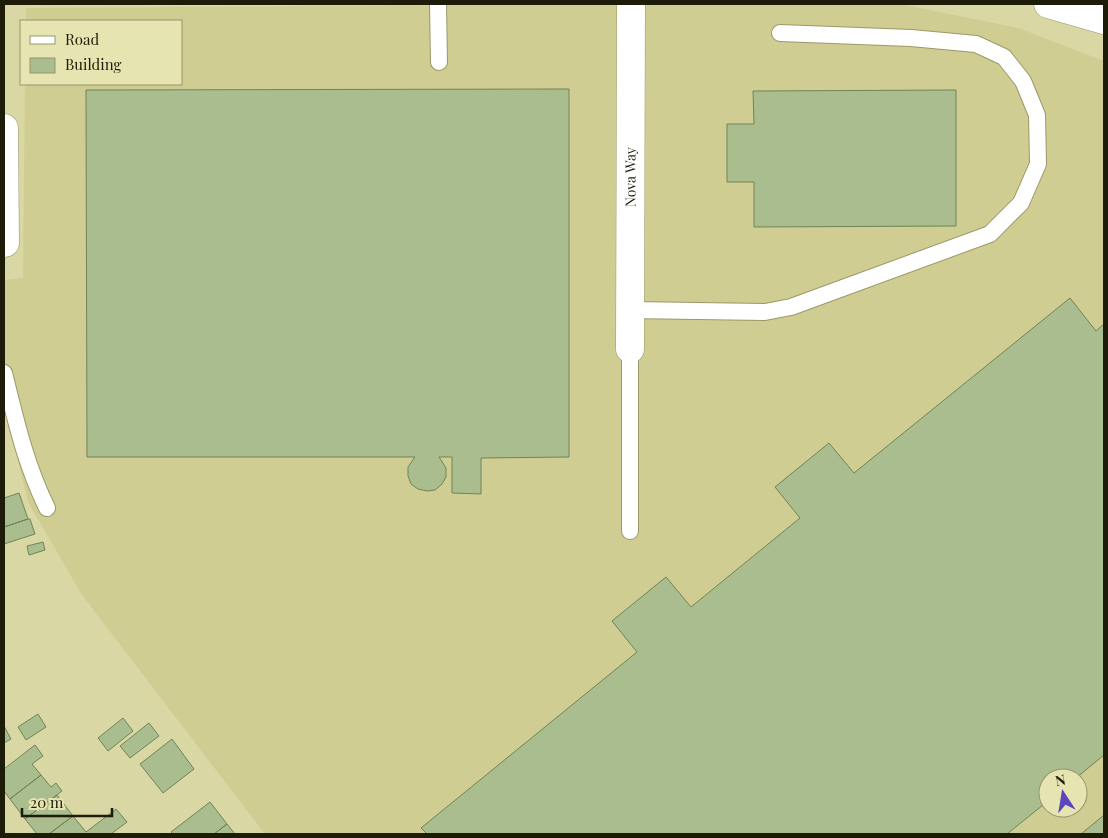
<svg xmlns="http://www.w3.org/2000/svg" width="1108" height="838" viewBox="0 0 1108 838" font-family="'Playfair Display',serif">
<rect width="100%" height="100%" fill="#d9d8a4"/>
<path fill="#cfcd92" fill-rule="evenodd" d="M594,4H900L1018,28L1104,61V834H265L82,595L28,502L4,403V280L23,278L25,84H181V21H26V8ZM1048,778H1078V808H1048Z"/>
<path fill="#aabd8f" stroke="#728357" d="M569,89V457L481,458V494L452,493V457H439L446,468V477L442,484L435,490L427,491L418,489L411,484L408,476V467L415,457H87L86,90Z
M956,90V226L754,227V182H727V124H754L753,91Z
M1070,298L1096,331L1104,324V755L1076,778H1048V801L1007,834H427L421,828L637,652L612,621L666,577L691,607L800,518L775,487L829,443L854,473Z
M19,493L28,519L4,527V498Z
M28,519H30L35,534L4,544V527Z
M43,542L45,550L29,555L27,546Z
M38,714L46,727L26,740L18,727Z
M123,718L133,731L108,751L98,738Z
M149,723L159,736L130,758L120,746Z
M4,726L11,739L4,743Z
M172,739L194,769L163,793L140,764Z
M35,745L43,756L32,764L41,775L10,799L4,791V769Z
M41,775L51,787L56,783L62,791L25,819L10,799Z
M57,795L73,816L49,834H37L25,819Z
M210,802L227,824L214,834H173L171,832Z
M116,809L127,822L111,834H49L73,816L86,832Z
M1104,815V834H1081Z
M227,824L235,834H214Z"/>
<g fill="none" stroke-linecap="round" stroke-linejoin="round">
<g stroke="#9b9968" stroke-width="18">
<path id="lane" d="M438,4L439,62
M630,310L765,312L791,307L990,234L1021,203L1038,164L1037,115L1023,81L1004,57L976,44L911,38L780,33
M4,373C16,421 25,463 47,508
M630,531V349"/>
</g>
<g stroke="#9b9968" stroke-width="29">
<g id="street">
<path d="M4,128L5,243"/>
<path id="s1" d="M630,349L631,4"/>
</g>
</g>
<g stroke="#9b9968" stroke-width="29">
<path id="highway" d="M1048,4L1104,20"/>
</g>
<use href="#lane" stroke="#fff" stroke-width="16"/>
<use href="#street" stroke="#fff" stroke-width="28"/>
<use href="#highway" stroke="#fff" stroke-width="28"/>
</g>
<g text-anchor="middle" stroke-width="5" stroke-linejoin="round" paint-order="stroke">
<g font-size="14" fill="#1d1c08" stroke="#e6e5b1">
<text dy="5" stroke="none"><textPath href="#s1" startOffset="172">Nova Way</textPath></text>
</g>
</g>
<rect width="1108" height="838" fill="none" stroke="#1d1c08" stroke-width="10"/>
<rect x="20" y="20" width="162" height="65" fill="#e6e5b1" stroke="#96956d"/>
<rect x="30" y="36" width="25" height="8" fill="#ffffff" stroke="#96956d"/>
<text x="65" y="45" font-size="15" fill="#1d1c08">Road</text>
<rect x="30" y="58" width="25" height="15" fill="#aabd8f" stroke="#96956d"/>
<text x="65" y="70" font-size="15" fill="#1d1c08">Building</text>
<g transform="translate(1063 793) rotate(348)"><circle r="24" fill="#e6e5b1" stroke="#96956d"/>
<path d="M0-4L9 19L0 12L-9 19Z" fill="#5c46be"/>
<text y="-8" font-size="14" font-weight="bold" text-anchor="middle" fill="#1d1c08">N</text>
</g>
<path d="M22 808v8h90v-8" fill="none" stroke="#1d1c08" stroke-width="2.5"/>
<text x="30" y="808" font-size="15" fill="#1d1c08" stroke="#e6e5b1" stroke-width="4" paint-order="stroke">20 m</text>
</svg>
